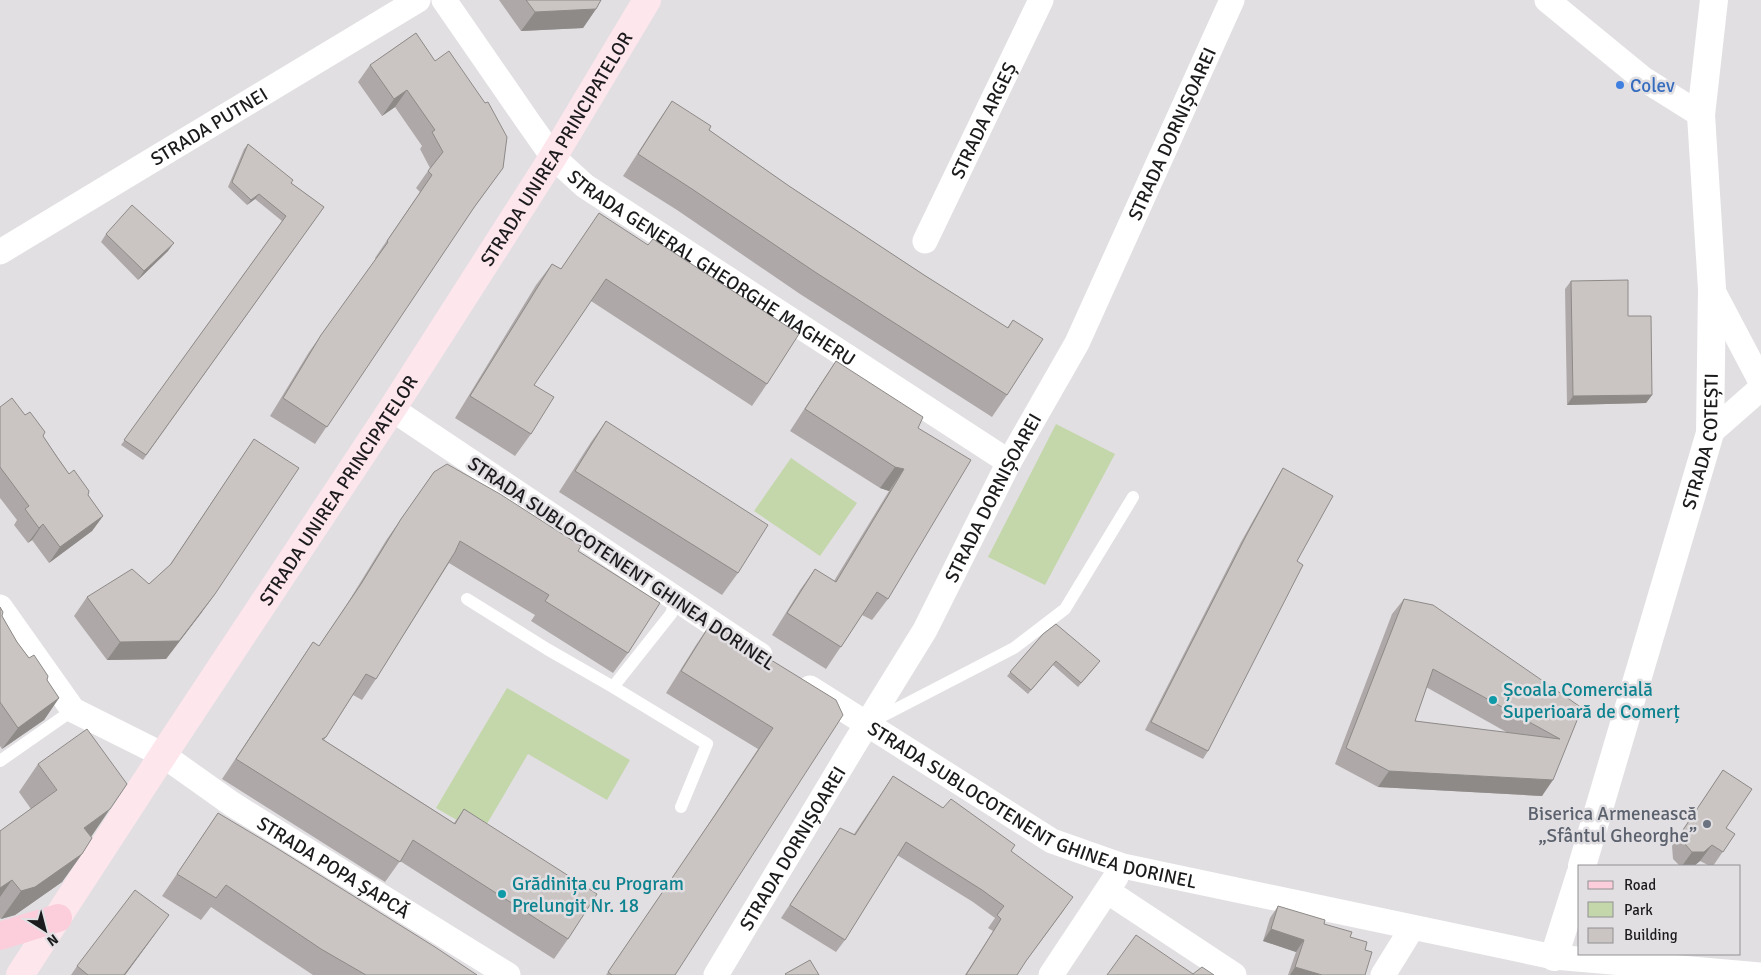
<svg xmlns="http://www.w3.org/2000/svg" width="1761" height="975" viewBox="0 0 1761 975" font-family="Signika,sans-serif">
<rect width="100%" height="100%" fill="#e2dfe3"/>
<path fill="#c4d7ab" d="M1056,424L1115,454L1045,585L988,557Z
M791,458L857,503L820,556L754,511Z
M507,688L630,760L607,800L528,754L481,834L436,808Z"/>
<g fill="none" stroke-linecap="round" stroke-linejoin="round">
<path stroke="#fff" stroke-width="12" d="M467,599L547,649L613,687L671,614L676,599
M613,687L707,744L681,807
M875,720L1014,648L1065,609L1133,497
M0,761L73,710"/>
<g stroke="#fff" stroke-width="25">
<path id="s1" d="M444,0L529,123L553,157L585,186L1009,462"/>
<path d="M1547,0L1642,78L1701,115"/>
<path id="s2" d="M925,241L1041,0"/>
<path id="s3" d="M0,252L418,0"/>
<path d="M1712,289L1761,382"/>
<path d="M392,409L760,655"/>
<path d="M1710,433L1761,388"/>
<path id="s4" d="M0,607L73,710L163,755L232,804L508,975"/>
<path id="s5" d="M810,688L1052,841L1123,866L1554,957L1761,975"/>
<path d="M1107,891L1234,975"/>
<path id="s6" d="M716,975L854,745L925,630L1009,462L1077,343L1232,0"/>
<path d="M1051,975L1116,877"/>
<path d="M1383,975L1412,928"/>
</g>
<g stroke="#fff" stroke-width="28">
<path id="s7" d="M1582,866L1710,433L1712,289L1701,115L1714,0"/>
<path d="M1554,957L1580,875"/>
</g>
<path stroke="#fee6ed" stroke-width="28" id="s8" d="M20,975L163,755L392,409L553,157L647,0"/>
<path stroke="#fccdda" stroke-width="28" d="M0,936L58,918"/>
</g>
<path fill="#aea9a8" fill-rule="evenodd" d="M499,0H601L596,9L583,28L521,31Z
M416,33L503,168L468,216L315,444L270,416L309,352L376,259L375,258L420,192L416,188L430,168L420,149L422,146L395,107L382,116L358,82L370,65Z
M672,101L709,130L789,186L924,275L1007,328L1013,320L1007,395L992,417L800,294L677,210L623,176L657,123Z
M248,144L291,183L324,207L143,460L121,445L282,221L255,199L247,205L228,187L244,149Z
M599,213L767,384L752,406L591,301L534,385L531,434L515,456L455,418L536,285L552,264L561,269Z
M106,234L168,251L138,280L101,242Z
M1571,281L1628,316L1652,395L1646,403L1567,405L1565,289Z
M836,361L918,428L888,599L872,620L862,615L826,669L772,635L800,590L815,569L834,581L889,491L880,488L790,431L821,383Z
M0,407L25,415L43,436L69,474L88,495L103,516L92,531L49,563L32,540L28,543L14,525L17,520L0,498Z
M606,421L738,573L722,595L559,492L591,442Z
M254,439L202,612L166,659L107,660L74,616L87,597L149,584L169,566Z
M1283,468L1297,561L1208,751L1203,759L1145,730L1241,542L1278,476Z
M434,472L578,551L628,653L613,673L531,621L535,615L449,563L376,679L362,700L353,695L324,740L454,823L464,809L568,939L554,959L400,861L385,882L222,779L299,663L313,642L319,646L347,604L387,539Z
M1404,599L1582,708L1542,796L1378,787L1335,764L1392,614ZM1426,687L1508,733L1415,721Z
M0,607L2,616L17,642L29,658L47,680L59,698L44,720L2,749L0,746Z
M711,623L836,700L675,975H606L700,837L758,749L666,693L696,645Z
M1043,634L1097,665L1078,687L1053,665L1028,694L1007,676Z
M38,764L91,837L82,854L62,882L15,915L1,919L0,918V831L31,809L19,792Z
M1723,770L1726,828L1735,834L1713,866H1710L1700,861L1694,866H1680L1673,859L1672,846Z
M893,776L1011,851L1064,910L1023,965L1017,975H965L993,931L988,928L995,918L973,902L897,855L845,940L836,952L781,918L840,828L854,834Z
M218,813L477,975H313L211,907L201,920L162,896Z
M1278,906L1324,924L1350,937L1365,950V975H1288L1296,952L1263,941L1270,918Z
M156,933L125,975H71L77,966Z"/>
<path fill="#8d8a88" d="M596,9L583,28L521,31L535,12Z
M407,90L395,107L382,116L394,99Z
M259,194L255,199L247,205L251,200Z
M174,243L168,251L138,280L144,271Z
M1652,395L1646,403L1567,405L1573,396Z
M895,467L904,469L889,491L880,488Z
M103,516L92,531L49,563L60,547Z
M43,524L32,540L28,543L39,528Z
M215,594L202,612L166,659L107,660L120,642Z
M59,698L44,720L2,749L18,728Z
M1389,771L1553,780L1542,796L1378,787Z
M110,809L91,837L84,828Z
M1712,845L1700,861L1694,866H1682L1692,852Z
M82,854L62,882L15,915L1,919L21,891Z
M12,880L0,897V888Z
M169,915L125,975H124Z
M1271,929L1304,940L1296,952L1263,941Z
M1295,967L1322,975H1290Z"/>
<path fill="#cac5c3" stroke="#8d8a88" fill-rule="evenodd" d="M526,0H601L596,9L535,12Z
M416,33L435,61L449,51L485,103L488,102L507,137L503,168L475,206L327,427L283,398L321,335L388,242L387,241L432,175L428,171L443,152L432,132L435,130L407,90L394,99L370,65Z
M672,101L711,126L709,130L789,186L924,275L1008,328L1013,320L1043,339L1007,395L815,272L692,189L638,154Z
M248,144L293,180L291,183L324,207L146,455L124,440L286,216L259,194L251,200L232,182Z
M132,205L174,243L144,271L106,234Z
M599,213L648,245L653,239L799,334L767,384L606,279L534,385L554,397L531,434L470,396L552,264L561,269Z
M1628,280V316H1651L1652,395L1573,396L1571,281Z
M836,361L923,417L918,428L971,460L888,599L877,592L841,647L787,613L815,569L836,582L904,469L895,467L805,409Z
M12,398L25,415L30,412L45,432L43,436L57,457L69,474L74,470L89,491L88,495L103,516L60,547L43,524L39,528L25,509L29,506L0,467V407Z
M606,421L768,525L738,573L575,471Z
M254,439L299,468L215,594L179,641L120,642L87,597L132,569L149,584L171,564Z
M447,464L500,494L581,546L578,551L660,603L628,653L545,601L549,595L460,541L455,552L376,679L366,674L326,737L322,739L455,824L464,809L597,894L568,939L413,840L400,862L236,759L313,642L319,646L361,584L401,519L434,472Z
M1283,468L1333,496L1297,561L1303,565L1208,751L1151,722L1247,534Z
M1404,599L1433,605L1582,708L1553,780L1389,771L1346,748ZM1433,669L1560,739L1415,721Z
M0,607L3,612L2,616L17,642L29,658L34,655L48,676L47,680L59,698L18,728L0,702Z
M711,623L836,700L843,715L675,975H612L608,972L715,815L773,728L681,671Z
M1056,624L1100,661L1081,683L1056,661L1031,690L1010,672L1043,634Z
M87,729L127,784L110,809L84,828L92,838L82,854L35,887L21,891L12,880L0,888V831L57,790L38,764Z
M1723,770L1752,789L1726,828L1735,834L1723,852L1712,845L1704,852H1692L1684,843L1683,830Z
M893,776L943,808L951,799L1015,845L1011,851L1073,897L1026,961L1017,975H966L1001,919L997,915L1004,906L982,890L906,842L845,940L790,905L840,828L855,835Z
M218,813L275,847L435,947L477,975H366L321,949L226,885L216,898L177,874Z
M135,890L169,915L124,975H88L77,966Z
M1278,906L1325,920L1324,924L1352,932L1350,937L1367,942L1365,950L1372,952L1365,975H1322L1295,967L1304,940L1271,929Z
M1136,935L1193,974L1202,967L1214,975H1107Z
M810,960L819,975H786L785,974Z"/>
<circle fill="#3f7fe0" stroke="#e2dfe3" stroke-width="2" cx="1620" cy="85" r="5"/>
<g fill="#0f9aa8" stroke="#e2dfe3" stroke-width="2">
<circle cx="1493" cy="700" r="5"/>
<circle cx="502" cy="894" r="5"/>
</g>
<circle fill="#6b7280" stroke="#e2dfe3" stroke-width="2" cx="1707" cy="824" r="5"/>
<g text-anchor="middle" stroke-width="5" stroke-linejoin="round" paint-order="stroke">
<g font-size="19" fill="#366cbe" stroke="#e2dfe3" text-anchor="start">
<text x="1630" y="92">Colev</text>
</g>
<g font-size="19" fill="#1b1a1c" stroke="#e2dfe3">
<text dy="7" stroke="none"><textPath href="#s2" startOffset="134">STRADA ARGEȘ</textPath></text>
<text dy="7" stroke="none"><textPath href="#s3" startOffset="244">STRADA PUTNEI</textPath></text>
<text dy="7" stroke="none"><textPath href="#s6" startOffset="958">STRADA DORNIȘOAREI</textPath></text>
<text dy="7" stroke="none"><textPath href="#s8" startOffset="985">STRADA UNIREA PRINCIPATELOR</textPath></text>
<text dy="7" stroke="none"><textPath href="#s1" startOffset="385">STRADA GENERAL GHEORGHE MAGHERU</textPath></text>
<text dy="7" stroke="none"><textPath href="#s7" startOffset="442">STRADA COTEȘTI</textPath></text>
<text dy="7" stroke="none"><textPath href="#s8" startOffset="580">STRADA UNIREA PRINCIPATELOR</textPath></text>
<text dy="7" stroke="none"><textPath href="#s6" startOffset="552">STRADA DORNIȘOAREI</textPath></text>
<text transform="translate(622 563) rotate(34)" y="7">STRADA SUBLOCOTENENT GHINEA DORINEL</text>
<text dy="7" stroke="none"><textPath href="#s5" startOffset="254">STRADA SUBLOCOTENENT GHINEA DORINEL</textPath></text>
<text dy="7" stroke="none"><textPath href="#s6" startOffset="148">STRADA DORNIȘOAREI</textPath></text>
<text dy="7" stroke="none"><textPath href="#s4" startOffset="431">STRADA POPA ȘAPCĂ</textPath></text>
</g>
<g font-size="19" fill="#0d838f" stroke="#e2dfe3" text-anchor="start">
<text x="1503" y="696">Școala Comercială<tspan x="1503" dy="22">Superioară de Comerț</tspan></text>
<text x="512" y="890">Grădinița cu Program<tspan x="512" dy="22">Prelungit Nr. 18</tspan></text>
</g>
<g font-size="19" fill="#5b616d" stroke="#e2dfe3" text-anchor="end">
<text x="1697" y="820">Biserica Armenească<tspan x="1697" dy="22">„Sfântul Gheorghe”</tspan></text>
</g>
</g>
<rect x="1578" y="865" width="162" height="90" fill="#e2dfe3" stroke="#929093"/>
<rect x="1588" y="881" width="25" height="8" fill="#fccdda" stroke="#929093"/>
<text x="1624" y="890" font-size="15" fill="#1b1a1c">Road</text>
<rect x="1588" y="902" width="25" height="15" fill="#c4d7ab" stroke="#929093"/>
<text x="1624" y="915" font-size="15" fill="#1b1a1c">Park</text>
<rect x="1588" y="928" width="25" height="15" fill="#cac5c3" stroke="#929093"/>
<text x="1624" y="940" font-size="15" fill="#1b1a1c">Building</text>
<g transform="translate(45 930) rotate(144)" stroke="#e2dfe3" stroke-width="4" paint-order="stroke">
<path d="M0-4L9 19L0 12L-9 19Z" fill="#1b1a1c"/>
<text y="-8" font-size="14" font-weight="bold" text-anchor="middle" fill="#1b1a1c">N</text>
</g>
</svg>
